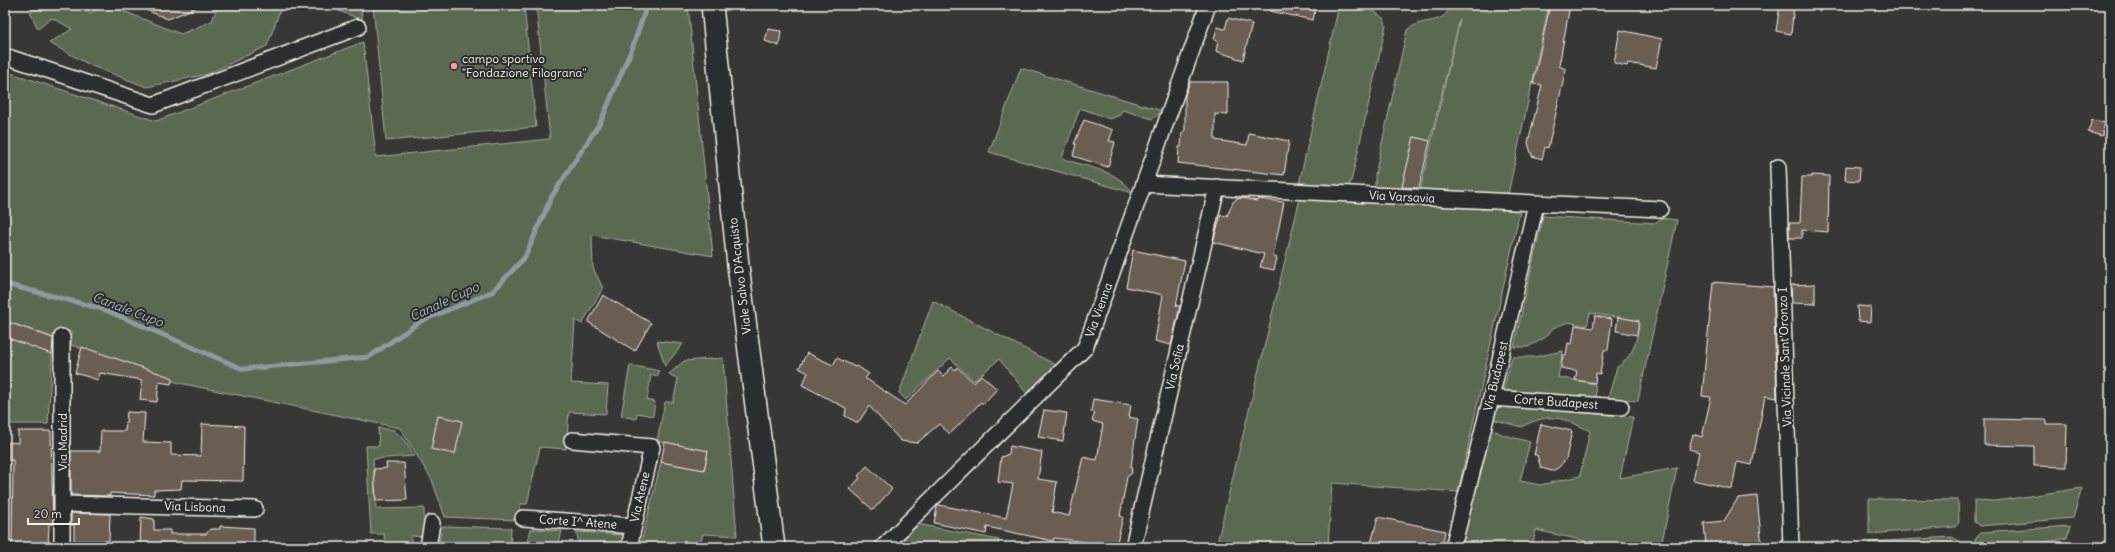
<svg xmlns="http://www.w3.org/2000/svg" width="2115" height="552" viewBox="0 0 2115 552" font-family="Delius,sans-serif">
<rect width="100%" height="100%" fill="#373735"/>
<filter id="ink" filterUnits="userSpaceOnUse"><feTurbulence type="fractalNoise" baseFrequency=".025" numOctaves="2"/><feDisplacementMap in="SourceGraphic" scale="8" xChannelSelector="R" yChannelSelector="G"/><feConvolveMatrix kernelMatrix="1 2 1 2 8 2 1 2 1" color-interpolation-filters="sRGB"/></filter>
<g filter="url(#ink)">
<path fill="#5b6951" stroke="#a8ad9c" d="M42,5H84L90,13L108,5L181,34L212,21L218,5H282L267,46L208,74L147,87L92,66L49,43L72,29L52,18L38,29L30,12Z
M324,5H361L362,20Z
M373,5H524L536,127L386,141Z
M536,5H688L713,256L592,235L593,268L603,288L582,324L575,320L571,383L608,385L606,414L569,412L566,449L540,447L527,504H521L517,520L445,517L432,480L400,428L179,383L71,345L72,332L57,329V339L5,321V71L156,121L363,42L376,157L550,139Z
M1339,5H1366L1384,19L1386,25L1352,178L1350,184L1346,187L1299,184Z
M1450,5H1549L1508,194L1420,191L1460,19L1430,141L1414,137L1402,189H1375V175L1407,30C1423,16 1445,27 1450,5Z
M1021,68L1162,111L1153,119L1122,110L1120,115L1110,119L1080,108L1062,158C1087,168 1117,169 1133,193L989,152Z
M1300,198L1520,211L1458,492L1332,483L1328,547H1216Z
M1543,216L1655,223L1661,218L1677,220L1638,401L1608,398L1617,367C1633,358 1638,338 1639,321L1590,313L1587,326L1568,322L1553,328L1546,337L1528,347H1514Z
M933,301L1058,366L1027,394L999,359L974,381L950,358L906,400L899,393Z
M5,331L52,354L48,424H5Z
M657,341L683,344L665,366Z
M1563,351L1558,377L1595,384L1596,399L1503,391L1512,357H1534Z
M723,358L737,536L703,534L699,547H640L661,462L704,470L708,451L657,441L665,402H673L678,379L669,374L684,361Z
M630,365L659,371L658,376L651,375L647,400L655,402L653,416L637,413L636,419L621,416Z
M1495,405L1633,417L1620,478L1677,468L1661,547H1584L1585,541L1536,530L1532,547H1459L1489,428L1504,435L1530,442L1520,481L1540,485L1580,476L1590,431C1561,417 1551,412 1521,427L1492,419Z
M378,428L394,430L407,443L414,456L373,459L376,509L424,508V537L411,536V547H385L384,534H371L366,446H379Z
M2082,488L2073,518L1980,526L1974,522V500L1996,501Z
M1869,499L1958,500L1959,522L1955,527L1869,534Z
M917,524L999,540L997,547H894Z
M442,526L511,528L510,547L476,543L475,547H438Z
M2070,526L2067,538L2023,547H1975L1973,545L1975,539L1982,532Z
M531,529L562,531L558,547H526Z
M576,532L624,535L621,547H580Z
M1952,537L1961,542L1959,547H1869V542Z"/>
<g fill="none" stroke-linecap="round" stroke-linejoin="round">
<path stroke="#8e9a9f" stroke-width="5" d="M5,284L103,309L243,369L369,357L421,321L492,292L525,257L552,196L601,121L633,46L647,5"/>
</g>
<path fill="#6a5d51" stroke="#f4f1e8" d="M134,5H202L168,19Z
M1270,5H1316L1313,20L1270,11Z
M1550,5H1570L1559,66L1566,69L1548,148L1545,147L1542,159L1532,156L1528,143L1542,85L1533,84Z
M1780,5H1794L1791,34L1776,31Z
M1228,18L1252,24L1243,60L1216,51L1218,41L1214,40L1217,27L1225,29Z
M768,29L781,31L779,46L765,41Z
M1620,30L1662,39L1656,68L1628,63L1627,66L1614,63Z
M1190,82H1228V115L1215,114V140L1247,145L1249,133L1289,141L1284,175L1178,163L1179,147H1181L1182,133L1185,130V95Z
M1084,120L1113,130L1109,141L1115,142L1108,167L1073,156L1076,144H1074Z
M2092,120L2105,123L2102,136L2088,132Z
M1414,137L1430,141L1419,188L1402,187Z
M1846,166L1860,167L1859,181L1845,180Z
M1812,175L1829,176L1828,232L1802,230V238H1789V223H1800L1802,177H1812Z
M1242,198L1257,201L1258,199L1284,202L1273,256L1277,258L1274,270L1260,267L1264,254L1213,242L1221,215L1227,216L1233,202L1236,199Z
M1133,250L1185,261L1176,306H1180L1179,311L1171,345L1155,341L1163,295L1126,287Z
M1713,282L1773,287L1777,398L1765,396L1752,465L1737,462L1732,489L1693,480L1699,452L1689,449L1693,434L1702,437L1711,397L1702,396Z
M1815,284V304L1792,303L1791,285Z
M603,295L651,323L635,351L588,322Z
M1857,306L1871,307L1870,322L1858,321Z
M1595,316L1612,319L1608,350H1604L1600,374L1596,373L1595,383L1575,380L1577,371L1561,368L1563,355H1566L1568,343L1572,344L1575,325L1593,328Z
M1618,317L1639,321L1637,335L1616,331Z
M5,321L53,338L52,354L5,337Z
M82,347L173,378L171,384L159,382L157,402L140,400L142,380L100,373L98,380L75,373Z
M807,353L833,365L837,358L855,367L857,366L869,374L865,378L905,405L938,371L943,376L952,367L955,370L957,367L974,383L981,375L997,389L983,404L981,402L950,434L939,424L917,443L901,441L869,406L858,423L845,416L846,408L802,385L808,373L799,368Z
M1093,399L1131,405L1129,417L1138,419L1131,466L1132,473L1127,477L1120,516L1123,517L1116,546L1054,538L1053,541L987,527L986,534L934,523L937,507L939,505L1006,518L1013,484L998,482L1001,457L1009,454L1010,446L1042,452L1038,479L1057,482L1052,512L1069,516L1083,457L1097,460L1103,424L1092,421L1095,413L1091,412Z
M1044,410L1067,413L1063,441L1038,437Z
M127,412L145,413L143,442L171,443V455L201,456L202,424L244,426L243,481L182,480L181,489L154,490V495L110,493V496L71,495V451H100L101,431H125Z
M438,416L462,421L455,454L431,449Z
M1984,419L2047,420V424H2067L2066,467L2034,466V446L1984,445Z
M1541,424L1572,431L1566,459L1558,468L1552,471L1541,468L1537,455H1534Z
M18,431H51L53,524H49L48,547H12L13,460H8V442L18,443Z
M665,442L708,451L704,470L661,462Z
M386,463H404L407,500L376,501L374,469L387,468Z
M867,466L892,489L873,510L850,489L860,478L858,476Z
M1757,496L1762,547H1706L1704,523L1724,521L1738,498Z
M71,513L110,514L109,541H74V525H71Z
M141,517L154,519V530H170V534H206L210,529H220V526L254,528V545H247V547H140Z
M1378,517L1445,531L1442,547H1370Z"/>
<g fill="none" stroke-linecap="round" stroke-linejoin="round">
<g stroke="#f4f1e8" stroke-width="18">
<path id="street" d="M5,56L153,105L358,27
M1778,167L1791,547
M1144,184L1660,209
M1491,398L1621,407
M572,440L652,447L629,547
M63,504L255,509
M523,518L634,526
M62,547V337
M428,547L432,523
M883,547L1085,348L1208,5
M1133,547L1217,187
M1453,547L1491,398L1536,204"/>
</g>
<g stroke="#f4f1e8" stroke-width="24">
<path id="secondary" d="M712,5L738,265L774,547"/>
</g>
<use href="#street" stroke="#2a2d2e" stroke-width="15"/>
<use href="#secondary" stroke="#2a2d2e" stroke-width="21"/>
</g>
</g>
<circle fill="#ff9aa2" stroke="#2a2d2e" stroke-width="1.5" cx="454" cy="66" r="4"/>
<g text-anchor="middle" stroke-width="4" stroke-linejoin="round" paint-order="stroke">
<g font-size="12" fill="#f4f1e8" stroke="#2a2d2e" text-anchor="start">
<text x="462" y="63">campo sportivo<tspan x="462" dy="14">"Fondazione Filograna"</tspan></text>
</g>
<g font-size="12" fill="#f4f1e8" stroke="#2a2d2e">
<text transform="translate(1402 197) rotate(3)" y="4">Via Varsavia</text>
<text transform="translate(740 276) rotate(-97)" y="4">Viale Salvo D'Acquisto</text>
<text transform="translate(1099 310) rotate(-70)" y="4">Via Vienna</text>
<text transform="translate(1785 357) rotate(-92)" y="4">Via Vicinale Sant'Oronzo I</text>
<text transform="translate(1175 367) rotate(-77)" y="4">Via Sofia</text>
<text transform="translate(1496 376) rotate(-77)" y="4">Via Budapest</text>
<text transform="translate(1556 402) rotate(4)" y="4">Corte Budapest</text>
<text transform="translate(63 442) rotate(-90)" y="4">Via Madrid</text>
<text transform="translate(640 497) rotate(-77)" y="4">Via Atene</text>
<text transform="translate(195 507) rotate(2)" y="4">Via Lisbona</text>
<text transform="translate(578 522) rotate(4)" y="4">Corte I^ Atene</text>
</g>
<g font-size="13" font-style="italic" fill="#b0b7b7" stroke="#2a2d2e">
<text transform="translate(444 301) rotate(-25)" y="5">Canale Cupo</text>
<text transform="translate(128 309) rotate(21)" y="5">Canale Cupo</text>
</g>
</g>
<rect width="2115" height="552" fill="none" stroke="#2a2d2e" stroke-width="20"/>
<rect x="10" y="10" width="2095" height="532" fill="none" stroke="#f4f1e8" stroke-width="1.5" filter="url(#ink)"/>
<path d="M28 518v6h51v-6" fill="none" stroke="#f4f1e8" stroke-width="2"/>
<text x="34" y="518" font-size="12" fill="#f4f1e8" stroke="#2a2d2e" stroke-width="3" paint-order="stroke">20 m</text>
</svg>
